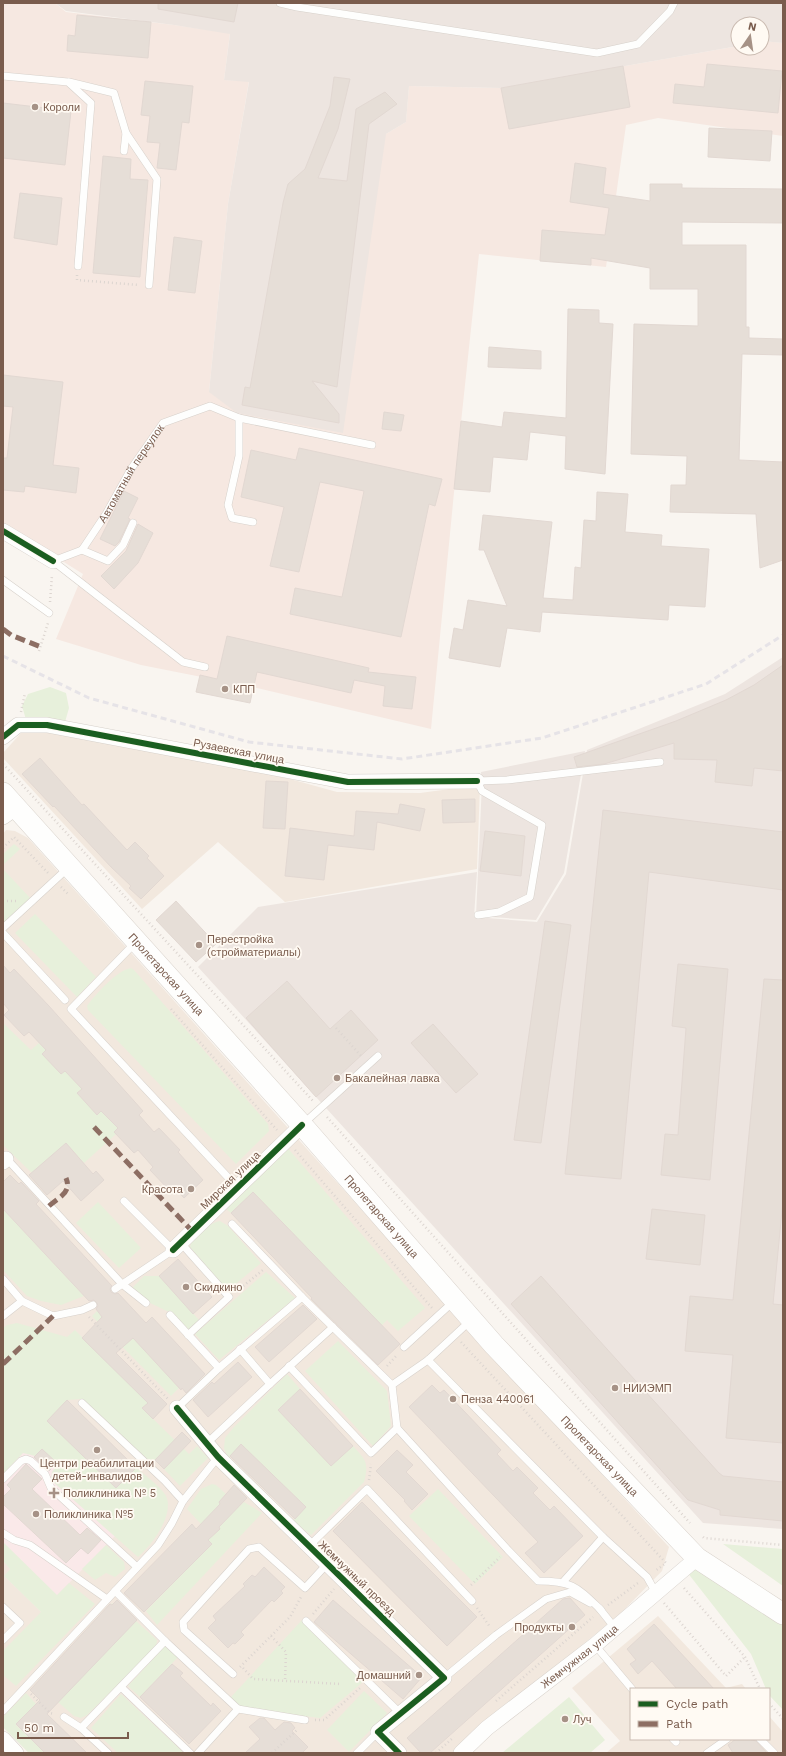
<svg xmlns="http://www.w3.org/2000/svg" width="786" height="1756" viewBox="0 0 786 1756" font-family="'Work Sans',sans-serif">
<rect width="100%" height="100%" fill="#f9f5f0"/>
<path fill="#f2e8de" d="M37,732L79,734L290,779L337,792L420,793L480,785L477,869L285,902L218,842L142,909L3,758V753L21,733Z
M6,830L15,831L28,838L482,1344L669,1547L662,1571L621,1613L507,1707L454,1753H29L3,1727V834Z
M658,1616L726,1688L742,1684L746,1689H631V1739H769V1716L783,1732V1753H606L620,1741L572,1688Z"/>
<path fill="#f6e8e1" d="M3,3H55L66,12L174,25L230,33L224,80L249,81L228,204L209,392L386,134L406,122L409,86L501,88L738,46V48H762V41H764L783,43V136L658,118L626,125L606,267L479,254L459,441L431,729L257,688L141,665L56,639L83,574L3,524Z"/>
<path fill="#ede5e0" d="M55,3H783V43L762,41V24H738V46L501,88L409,86L406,122L386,134L343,433L237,413L209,392L228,204L249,82L224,80L230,34L174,25L66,11Z
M783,657V1529L703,1523L198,967L258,907L477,872L474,917L537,922L566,874L587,750L725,694Z
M585,751L564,873L536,920L476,916L482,783L481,772Z"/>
<path fill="#fae9e9" d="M3,1401L129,1515L117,1534L41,1612L4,1576L10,1569L3,1561Z"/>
<path fill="#e7f0db" d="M50,687L66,693L69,708L65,722L27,723L22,706L28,694Z
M14,844L20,849L3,865V854Z
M3,869L31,899L3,923Z
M35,914L96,977L77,997L15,933Z
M131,968L134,970L268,1124L269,1131L236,1164L88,1010L87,1006C95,995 117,970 131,968Z
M3,1023L31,1050L39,1043L46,1050L42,1054L61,1074L65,1071L82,1089L77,1093L97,1115L101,1111L118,1128L114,1132L116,1134L84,1163L66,1143L32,1173L3,1145Z
M285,1145L425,1308L398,1331L387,1320L381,1326L253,1192L231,1213L225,1208Z
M98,1202L141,1248L119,1268L76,1223Z
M3,1209L84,1296L61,1305L41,1301L27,1296L3,1270Z
M220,1221L228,1226L261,1263L227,1291L190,1247C192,1236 209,1223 220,1221Z
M266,1272L295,1298L219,1360L195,1334Z
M144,1276H159L199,1320L187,1331L171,1313L146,1301L132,1288Z
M97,1311L126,1344L133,1338L179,1388L171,1396L92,1316Z
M17,1323L67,1337L75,1330L148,1403L143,1409L189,1454L197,1446L208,1458L180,1486L164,1469L180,1452L172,1443L155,1460L149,1461L81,1399L67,1400L47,1421L116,1488L136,1468C143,1473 163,1489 166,1496C175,1515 151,1546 138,1557L51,1480L52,1472L58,1464L42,1450L35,1456L23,1453L3,1474V1328L7,1325Z
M338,1341L387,1391L391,1426L373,1446L305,1371Z
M287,1374L300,1389L278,1410L331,1466L353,1446C366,1460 369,1463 364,1482L311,1535L293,1521L306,1507L241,1445L228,1458L224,1448L225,1438L234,1427Z
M212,1484L216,1485L226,1494L219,1502L231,1514L244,1502L262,1513L157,1625L146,1611L212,1544L208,1540L220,1529L201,1524L187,1509L201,1489Z
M438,1489L503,1557L475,1584L409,1516Z
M3,1542L57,1595L69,1583L95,1604L16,1686L3,1675V1651L41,1612L4,1576L10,1569L3,1561Z
M723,1544L783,1549V1586Z
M106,1545L124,1562L125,1569L115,1577L106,1573L95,1580L82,1569Z
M699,1566L783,1623V1710L769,1695V1689H766L751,1654L687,1572Z
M116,1603L157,1640L156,1647L87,1715L81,1718L74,1716L58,1702L132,1624L110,1604Z
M302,1620L364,1681L320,1718L240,1708L231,1697Z
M165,1646L178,1657L140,1697L128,1686Z
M364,1691L387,1713L349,1752L327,1730Z
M26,1693L36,1704L16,1725L45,1753H29L3,1727V1717Z
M121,1694L184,1753H118L91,1728Z
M569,1697L605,1740L590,1753H502Z"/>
<path fill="#e6ded7" stroke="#e2d8d2" d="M158,3H238L234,22L158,9Z
M77,15L151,22L148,58L67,51L68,35L75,36Z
M707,64L782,71L778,113L673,103L675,84L704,87Z
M623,66L630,107L509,129L501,88Z
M334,77L350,79L338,129L318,178L347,181L356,109L385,92L397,104L369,124L337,387L312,381L339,414V423L242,405L245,387L250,388L283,203L288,184L305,169L330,106Z
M145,81L193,86L189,123L182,122L176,170L157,168L160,143L147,142L150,116L141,115Z
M3,103L71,111L65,165L3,158Z
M709,128L772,131L770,161L708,157Z
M103,156L131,159L130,179L148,180L140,277L93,273Z
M575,163L606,168L603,194L650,201V184H682V188L783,189V223L682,222V245H746V327H749V338L783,339V355L742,354L739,460L783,462V560L760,568L756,514L670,512L671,485H686L687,456L631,454L634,324L698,326V289H650V268L591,258V265L540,261L542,230L605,235L609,208L570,202Z
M20,193L62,198L57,245L14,238Z
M174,237L202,241L195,293L168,290Z
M568,309L599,310V323L613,324L605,474L565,469L566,436L530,432L527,460L493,457L490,492L454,489L461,421L502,427L504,412L566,418Z
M489,347L541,351V369L488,367Z
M3,375L63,382L53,465L79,468L76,493L25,486L24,492L3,490V458H7L13,407L3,406Z
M384,412L404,415L401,431L382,429Z
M299,448L442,479L435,506L429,504L401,637L290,614L295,588L342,597L364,491L320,482L299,572L270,566L284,507L241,497L251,450L296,460Z
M124,491L138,498L128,518L130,519L119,542L115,546L100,539Z
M597,492L628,494L625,532L662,535L661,546L709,549L705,607L669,605L668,620L542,612L540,632L507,628L500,667L449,658L454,628L463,630L468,600L507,606L484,550H479L483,515L552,522L543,598L573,600L575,567L581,568L584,520L596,521Z
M138,524L153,533L138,563L114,589L101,576L126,551Z
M227,636L369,668L368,672L416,677L412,709L383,706L385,686L354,680L351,693L257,672L250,703L196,692L200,675L217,679Z
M783,665V771L754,768L752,786L715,782L717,760L674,759V743L604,764L577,767L574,757L676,721L726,700L754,685Z
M40,758L82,805L84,804L127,850L135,842L149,856L147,858L164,876L141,899L129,888L131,886L111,867L54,806L53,807L22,774Z
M266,781L288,782L285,829L263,828Z
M475,799V822L443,823L442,800Z
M400,804L425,809L420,831L377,822L374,850L328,845L324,880L285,876L290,828L354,836L356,811L398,814Z
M603,810L783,832V890L649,872L621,1179L565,1174Z
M485,831L525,836L521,876L480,871Z
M176,901L216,944L196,962L156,920Z
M545,921L571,925L541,1143L514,1140Z
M678,964L728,969L710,1180L661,1175L665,1134L678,1135L686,1028L672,1026Z
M3,965L10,973L14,969L49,1006L143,1111L139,1115L154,1132L159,1128L180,1150L178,1152L203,1180L184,1198L175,1188L171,1192L150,1170L153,1167L138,1150L134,1153L114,1132L118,1128L101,1111L97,1115L77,1093L82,1089L65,1071L61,1074L42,1054L46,1050L29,1032L24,1036L4,1015L9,1010L3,1003Z
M764,979L783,980V1200L773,1304L783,1305V1443L726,1438L733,1355L685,1351L690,1296L733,1300Z
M287,981L330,1029L351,1010L378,1040L316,1097L246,1018Z
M433,1024L478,1074L456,1093L411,1043Z
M66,1143L93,1174L96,1171L104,1180L81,1201L63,1181L47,1195L29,1175Z
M10,1175L19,1184L21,1182L39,1201L36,1204L112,1286L110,1289L111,1292L115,1294L118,1293L146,1323L152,1317L205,1374L186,1393L182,1388L181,1390L133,1338L116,1353L167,1404L153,1419L142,1408L148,1403L82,1338L102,1317L96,1309L98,1306L97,1303L94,1300L89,1301L3,1209V1182Z
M253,1192L400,1344L378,1365L311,1299L312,1298L231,1213Z
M652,1209L705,1215L700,1265L646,1259Z
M178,1259L212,1297L193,1314L159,1276Z
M541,1276L719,1473L723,1476L783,1482V1521L720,1515V1510L688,1500L511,1304Z
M303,1305L317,1319L269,1362L255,1347Z
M238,1362L252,1377L208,1417L193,1400L212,1382L214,1384Z
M432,1385L440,1393L444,1390L501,1450L497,1454L513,1471L517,1467L538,1488L533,1493L550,1510L554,1506L583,1536L544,1573L525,1553L538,1542L409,1407Z
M300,1389L353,1446L331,1466L278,1410Z
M67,1400L136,1468L116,1488L47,1421Z
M182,1432L191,1441L164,1469L155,1460Z
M241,1444L306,1507L295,1519L230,1456Z
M42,1449L57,1463L49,1471L34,1457Z
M397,1450L413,1465L406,1472L428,1494L412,1510L404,1501L405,1500L376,1471Z
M26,1464L42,1479L32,1489L80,1535L87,1528L101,1540L88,1554L81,1548L66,1563L3,1504V1497L11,1489L7,1485Z
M234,1485L247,1498L219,1527L220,1529L208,1540L212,1544L144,1612L124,1593L192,1524L196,1529L220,1504L219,1502Z
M362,1502L477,1617L447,1646L333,1531Z
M264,1567L285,1587L281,1591L283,1593L274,1602L272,1600L241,1632L244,1635L235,1644L233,1643L228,1648L208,1628L216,1620L213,1616L245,1586L243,1584L252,1575L255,1577Z
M570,1598L585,1615L430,1753H421L407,1738L563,1599Z
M117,1600L137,1620L47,1714L87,1753H45L16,1724L40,1700L30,1690L110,1604L112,1605Z
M333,1600L422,1677L403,1699L314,1622Z
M654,1624L714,1689H677L652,1661L638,1674L630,1664L636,1660L627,1649Z
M172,1664L183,1673L180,1676L211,1706L213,1703L221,1711L189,1744L140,1697Z
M260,1718H264L275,1730L284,1722L291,1723L295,1728L292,1731L308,1747L302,1753H245L260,1739L249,1727Z
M736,1739H749L756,1741L767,1753H733L728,1745Z"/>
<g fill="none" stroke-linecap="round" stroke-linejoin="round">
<g stroke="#d7d1cb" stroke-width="8">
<g id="service">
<path d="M280,3L297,7L597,53L638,44L670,11L674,3"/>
<path d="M3,76L68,82L91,103L78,266"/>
<path d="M69,82L114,93L126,133L124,151"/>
<path d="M126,133L157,179L149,285"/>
<path d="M239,418V456L228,505L232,518L253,522"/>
<path d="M82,550L108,561L123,545L133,523"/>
<path id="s1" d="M53,561L82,550L106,514L131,469L163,423L210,406L239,418L372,445"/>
<path d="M53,561L183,662L205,667"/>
<path d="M3,580L49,613"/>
<path d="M478,915L499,912L530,897L542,825L482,791L477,781L507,780L660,762"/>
<path d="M3,928L68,868"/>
<path d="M3,933L65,1000"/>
<path d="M135,943L71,1009L237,1187"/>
<path d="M303,1124L378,1056"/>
<path d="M6,1158L122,1284L146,1303"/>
<path d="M232,1224L302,1297L392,1385"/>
<path d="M180,1242L229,1297L188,1335"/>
<path d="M3,1279L22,1301"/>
<path d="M115,1289L173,1250L124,1201"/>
<path d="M170,1315L219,1368L177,1408"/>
<path d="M3,1316L22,1301L53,1316L82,1310L93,1305"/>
<path d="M470,1321L428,1360L392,1385L397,1428L508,1550L538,1581C573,1581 577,1587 601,1610"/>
<path d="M404,1347L454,1301"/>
<path d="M240,1349L270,1384L333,1327"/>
<path d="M428,1360L603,1537L647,1577L656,1593"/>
<path d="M289,1366L371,1453L397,1428"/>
<path d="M219,1368L302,1297"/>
<path d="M82,1403L165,1481L183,1501"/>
<path d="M206,1444L270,1384"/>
<path d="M3,1479L21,1461L26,1459L31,1461L45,1474L51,1488L137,1567"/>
<path d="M3,1533L14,1540L30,1545L107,1599"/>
<path d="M309,1546L367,1489L472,1601"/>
<path d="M563,1582L603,1537"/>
<path d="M3,1607L20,1623L3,1640"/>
<path d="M599,1608L615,1628"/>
<path d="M306,1621L400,1713"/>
<path d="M165,1641L238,1709L198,1753"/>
<path d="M595,1645L632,1689"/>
<path d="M233,1674L184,1630L183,1622L249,1549L259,1547L305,1588L328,1563"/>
<path d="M444,1678L496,1635L546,1599L570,1592L590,1603"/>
<path d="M121,1687L190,1753"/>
<path d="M238,1709L305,1720"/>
<path d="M3,1711L158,1545L172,1523L183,1501L218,1457"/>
<path d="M64,1717L81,1728L108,1753"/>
<path d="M81,1728L165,1641L115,1591"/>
<path d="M673,1739L676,1742"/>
<path d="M760,1739L774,1753"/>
<path d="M357,1753L378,1732"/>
<path d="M707,1753L727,1739"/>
</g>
</g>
<g stroke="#d7d1cb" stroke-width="16">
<g id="minor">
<path d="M3,531L53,561"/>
<path d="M3,737L18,725H47L348,782L477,781"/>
<path d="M3,817L17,807"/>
<path d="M3,1162L6,1159"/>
<path d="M173,1250L302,1125"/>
<path d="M177,1408L218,1457L444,1678L378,1732L399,1753"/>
<path d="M3,1739L16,1753"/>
<path id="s2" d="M461,1753L487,1728L595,1645L697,1558"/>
</g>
</g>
<g stroke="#d9d2cb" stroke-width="22">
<g id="secondary">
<path id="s3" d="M3,793L302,1125L494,1345L697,1558L783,1614"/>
</g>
</g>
<path stroke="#dcd5d0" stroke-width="2.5" stroke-dasharray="1 3" stroke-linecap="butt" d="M77,275V280L139,285
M50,602L52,575
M39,651L48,623
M21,712L25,693
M3,764L313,1101
M3,848L14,837L48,873
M61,887L69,895
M3,901H17
M171,1009L277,1130
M336,1028L362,1057
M327,1117L690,1523
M295,1150L432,1308
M237,1291L263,1270
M89,1317L168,1399
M461,1342L666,1563L655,1571
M387,1366L397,1355
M369,1480L371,1464
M703,1537L704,1538L783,1545
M471,1585L500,1557
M684,1588L745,1657L760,1689
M664,1603L726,1676L745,1657
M608,1605L638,1583
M477,1608L490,1627
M313,1614L334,1589
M271,1636L286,1652L285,1681
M240,1667L290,1617L301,1597
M243,1668L253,1679L341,1684
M31,1694L50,1713L54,1714
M496,1701L593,1617
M769,1703L783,1719
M315,1720H324L360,1688
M272,1753L298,1729
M436,1753L454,1737"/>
<use href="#service" stroke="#fefefd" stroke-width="7"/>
<use href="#minor" stroke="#fefefd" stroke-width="15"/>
<use href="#secondary" stroke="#fefefd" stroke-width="21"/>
<path stroke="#e6e3e7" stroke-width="3" stroke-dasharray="6 4" stroke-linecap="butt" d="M3,656L89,698L249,742L402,759L542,738L706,684L783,635"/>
<path stroke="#8d6e63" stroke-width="5" stroke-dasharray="10 5" stroke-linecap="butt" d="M3,629L11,635L41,647
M94,1127L192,1231
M49,1206C59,1197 72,1193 66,1178
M3,1364L53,1316"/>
<g stroke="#fffaf3" stroke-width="8">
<path id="cycleway" d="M3,531L53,561
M3,737L18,725H47L348,782L477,781
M173,1250L302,1125
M177,1408L218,1457L444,1678L378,1732L399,1753"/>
</g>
<use href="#cycleway" stroke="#1b5e20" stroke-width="6"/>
</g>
<g fill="#a69286" stroke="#fffaf3" stroke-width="1.5">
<circle cx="35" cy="107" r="4"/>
<circle cx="225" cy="689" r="4"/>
<circle cx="199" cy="945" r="4"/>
<circle cx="337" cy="1078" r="4"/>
<circle cx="191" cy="1189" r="4"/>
<circle cx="186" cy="1287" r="4"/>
<circle cx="615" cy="1388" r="4"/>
<circle cx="453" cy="1399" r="4"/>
<circle cx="97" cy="1450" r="4"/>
<path d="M52 1487h4v4h4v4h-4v4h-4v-4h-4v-4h4z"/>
<circle cx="36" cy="1514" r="4"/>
<circle cx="572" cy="1627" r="4"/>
<circle cx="419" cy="1675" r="4"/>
<circle cx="565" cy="1719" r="4"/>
</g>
<g text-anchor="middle" stroke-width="3.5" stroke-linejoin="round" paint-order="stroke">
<g font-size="11" fill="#7a5c4d" stroke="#fffaf3" text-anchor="start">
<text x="43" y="111">Короли</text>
<text x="233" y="693">КПП</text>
<text x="207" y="943">Перестройка<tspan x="207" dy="13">(стройматериалы)</tspan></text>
<text x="345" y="1082">Бакалейная лавка</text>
<text x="183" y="1193" text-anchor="end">Красота</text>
<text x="194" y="1291">Скидкино</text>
<text x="623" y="1392">НИИЭМП</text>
<text x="461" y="1403">Пенза 440061</text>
<text x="97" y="1467" text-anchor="middle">Центри реабилитации<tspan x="97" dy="13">детей-инвалидов</tspan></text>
<text x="63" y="1497">Поликлиника № 5</text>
<text x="44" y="1518">Поликлиника №5</text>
<text x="564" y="1631" text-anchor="end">Продукты</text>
<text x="411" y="1679" text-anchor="end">Домашний</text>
<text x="573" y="1723">Луч</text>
</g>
<g font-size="11" fill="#7a5c4d" stroke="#fffaf3">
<text dy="4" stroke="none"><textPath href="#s1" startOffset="122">Автоматный переулок</textPath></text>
<text transform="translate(239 751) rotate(11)" y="4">Рузаевская улица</text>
<text dy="4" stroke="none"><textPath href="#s3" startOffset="244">Пролетарская улица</textPath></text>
<text transform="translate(230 1180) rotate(-44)" y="4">Мирская улица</text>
<text dy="4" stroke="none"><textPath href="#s3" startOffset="568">Пролетарская улица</textPath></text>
<text dy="4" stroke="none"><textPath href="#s3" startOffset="892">Пролетарская улица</textPath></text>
<text transform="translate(357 1578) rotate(44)" y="4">Жемчужный проезд</text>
<text dy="4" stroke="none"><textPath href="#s2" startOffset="153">Жемчужная улица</textPath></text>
</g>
</g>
<rect width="786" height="1756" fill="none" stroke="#7a5c4d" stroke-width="8"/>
<rect x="630" y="1688" width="140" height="52" fill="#fffaf3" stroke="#cabbb1"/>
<rect x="638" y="1701" width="20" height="6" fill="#1b5e20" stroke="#cabbb1"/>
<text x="666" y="1708" font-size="12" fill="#7a5c4d">Cycle path</text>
<rect x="638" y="1721" width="20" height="6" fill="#8d6e63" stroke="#cabbb1"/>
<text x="666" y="1728" font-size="12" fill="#7a5c4d">Path</text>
<g transform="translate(750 36) rotate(13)"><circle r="19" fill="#fffaf3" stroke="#cabbb1"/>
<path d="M0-3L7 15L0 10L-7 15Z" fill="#a69286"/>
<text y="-6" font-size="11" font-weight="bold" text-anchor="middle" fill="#7a5c4d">N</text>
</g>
<path d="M18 1732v6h110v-6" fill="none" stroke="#7a5c4d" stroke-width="2"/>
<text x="24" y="1732" font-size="12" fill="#7a5c4d" stroke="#fffaf3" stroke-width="3" paint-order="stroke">50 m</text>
</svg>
